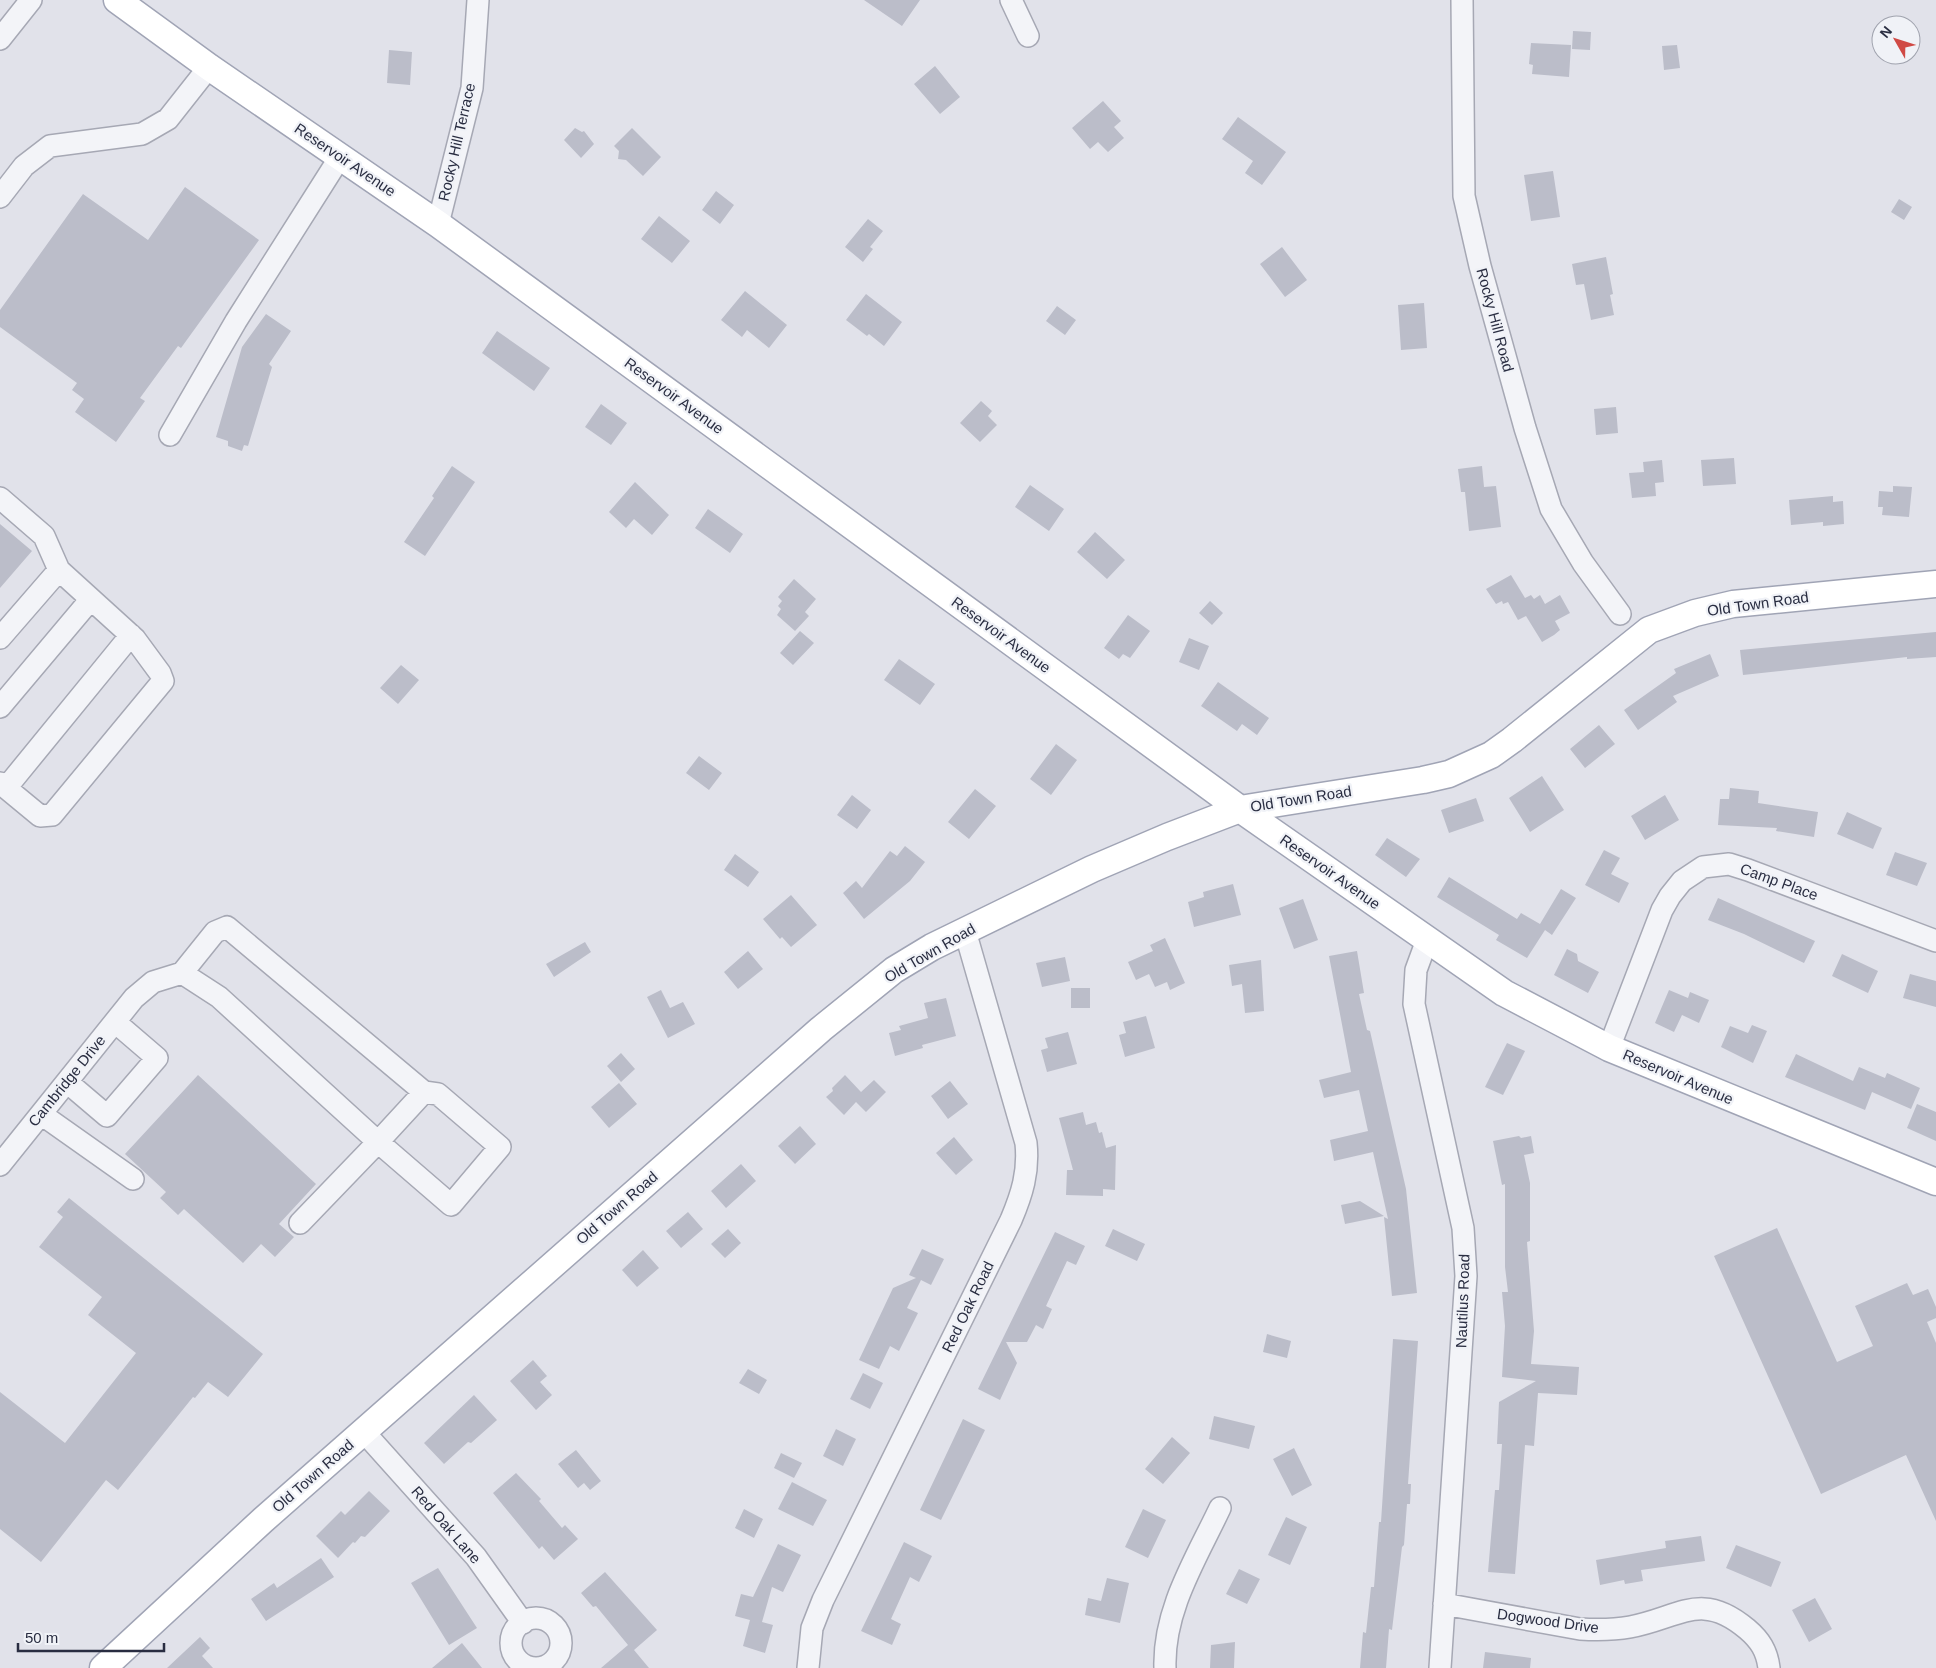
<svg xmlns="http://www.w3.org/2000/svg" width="1936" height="1668" viewBox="0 0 1936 1668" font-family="Arial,sans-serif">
<rect width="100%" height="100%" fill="#e1e2ea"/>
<path fill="#bbbdc9" d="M864,0H920L902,26Z
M1573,31L1591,32L1590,50L1572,49Z
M1531,43L1571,45L1569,77L1532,74L1533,65L1529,64Z
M1677,45L1680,68L1664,70L1662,46Z
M389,50L412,52L410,85L387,83Z
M935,66L960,97L940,114L914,84Z
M1103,101L1121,121L1114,127L1124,138L1108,152L1098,142L1090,149L1072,128Z
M1238,117L1286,152L1262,185L1245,173L1253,161L1222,139Z
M575,128L582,132L584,131L594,144L581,158L564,140Z
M632,128L661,157L643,176L626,160L618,159L619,151L614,146Z
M1553,171L1560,217L1531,221L1524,175Z
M185,187L259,240L181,348L178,346L140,398L145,401L116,442L75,412L84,399L72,390L77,383L0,327V310L83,194L148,240Z
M716,191L734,205L720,224L702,210Z
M1899,199L1912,207L1904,220L1891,212Z
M659,216L690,241L672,263L641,239Z
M868,219L883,231L870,247L873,249L863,262L845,247Z
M1282,247L1307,280L1285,297L1260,264Z
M1606,257L1613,294L1610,295L1614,315L1591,320L1584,284L1576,285L1572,264Z
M745,291L787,325L769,348L747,330L742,337L721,320Z
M866,294L902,322L884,346L869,334L867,336L846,320Z
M1424,303L1427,348L1401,350L1398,305Z
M1057,306L1076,320L1065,335L1046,321Z
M266,314L291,331L269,364L272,367L248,446L244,445L242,451L228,446V441L216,437L242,347Z
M497,331L550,368L534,391L482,353Z
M981,401L992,411L988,416L997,425L980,442L960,423Z
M601,404L627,423L611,445L585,427Z
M1616,407L1618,433L1596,435L1594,409Z
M1734,458L1736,484L1703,486L1701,460Z
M1662,460L1664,482L1655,483L1656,496L1632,498L1629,473L1644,472L1643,462Z
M452,466L475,482L425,556L404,542L434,498L432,496Z
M1482,466L1484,487L1496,486L1501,527L1469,531L1465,492H1461L1458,469Z
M635,482L669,515L652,535L634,519L626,528L609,512Z
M1030,485L1064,509L1049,531L1015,507Z
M1893,486L1912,487L1909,517L1882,515L1883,507H1878L1879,491L1893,492Z
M1833,496V502L1843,501L1844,524L1823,526V522L1791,525L1789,500Z
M708,509L743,534L730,553L695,528Z
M0,524L32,551L0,588Z
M1095,532L1125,560L1107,579L1077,552Z
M1511,575L1525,598L1531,595L1534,599L1540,595L1545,604L1560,595L1570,613L1555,621L1560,630L1554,635L1542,642L1526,616L1518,620L1508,602L1503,604L1502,601L1496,604L1486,589Z
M794,579L816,599L805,612L809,616L795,631L777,615L781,609L778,606L782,601L778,597Z
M1210,601L1223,613L1212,625L1199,613Z
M1128,615L1150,631L1130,658L1123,654L1119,659L1104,648Z
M800,631L814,643L793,665L780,653Z
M1936,632V657L1907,659V657L1743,675L1740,650Z
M1189,638L1209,646L1199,670L1179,662Z
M1710,654L1719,676L1673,696L1677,702L1638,730L1624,710L1676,673L1674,669Z
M899,659L935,684L920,705L884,680Z
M401,665L419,680L398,704L380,688Z
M1218,682L1269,718L1257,735L1242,724L1237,731L1201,706Z
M1599,725L1615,744L1585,768L1570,749Z
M1056,744L1077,760L1051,795L1030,779Z
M699,756L722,773L709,790L686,773Z
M1542,776L1564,810L1530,832L1509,798Z
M1730,788L1759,791L1758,803L1818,812L1814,837L1776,831L1777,828L1718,825L1720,799H1729Z
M975,789L996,806L969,839L948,822Z
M852,795L871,810L857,829L837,815Z
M1665,795L1679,820L1645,840L1631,816Z
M1476,798L1484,821L1449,833L1441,810Z
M1847,812L1882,828L1873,849L1837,834Z
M1387,838L1420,859L1406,877L1375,855Z
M905,846L925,862L910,881L864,919L843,893L856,881L862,888L890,851L897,856Z
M1604,850L1620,858L1611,874L1629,883L1619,903L1585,885Z
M1895,852L1927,863L1917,886L1886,875Z
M735,854L759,872L748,887L724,870Z
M1449,877L1517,919L1521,913L1540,924L1561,889L1576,898L1552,935L1545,930L1527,958L1496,940L1499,935L1437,897Z
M1233,884L1241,915L1194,927L1188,902L1204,897L1203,892Z
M791,895L817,925L791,947L782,937L780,939L763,919Z
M1718,898L1815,941L1804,963L1744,934L1708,920Z
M1303,899L1318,940L1294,949L1279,908Z
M1165,938L1185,983L1170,990L1167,982L1155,987L1149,974L1136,980L1128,962L1153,951L1150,945Z
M585,942L591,952L554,977L546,964Z
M1567,949L1577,954L1578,961L1599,972L1588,993L1554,975Z
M748,951L763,969L738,989L724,972Z
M1357,951L1364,993L1359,994L1367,1030L1370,1031L1406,1189L1417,1293L1392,1296L1384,1217L1388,1219L1373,1152L1334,1161L1330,1140L1368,1131L1359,1090L1324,1098L1319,1080L1351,1072L1329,956Z
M1842,954L1878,971L1868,993L1832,976Z
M1065,957L1070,981L1042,987L1036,963Z
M1261,960L1264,1011L1245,1013L1242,984L1232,986L1229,965Z
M1910,974L1936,981V1007L1903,998Z
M1071,988H1090V1008H1071Z
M661,990L670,1008L683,1002L695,1024L668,1038L647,997Z
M1669,990L1688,998L1690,992L1709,1000L1699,1023L1682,1015L1674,1032L1655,1023Z
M946,998L956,1036L922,1045L923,1048L895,1056L889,1033L901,1030L899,1026L928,1018L924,1003Z
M1146,1016L1155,1048L1125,1057L1119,1035L1126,1033L1123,1022Z
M1752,1025L1767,1031L1753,1063L1721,1047L1730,1026L1748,1033Z
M1068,1032L1077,1064L1047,1072L1041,1050L1048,1048L1045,1038Z
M1507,1043L1525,1051L1503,1095L1485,1087Z
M621,1053L635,1069L621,1082L607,1066Z
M1796,1054L1853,1081L1859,1067L1885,1078L1887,1073L1920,1088L1911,1109L1872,1092L1865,1110L1785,1077Z
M198,1075L316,1184L279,1224L294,1237L275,1257L261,1244L243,1263L184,1209L178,1215L160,1198L166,1192L125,1154Z
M845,1075L861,1092L874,1080L886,1092L866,1112L856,1102L844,1115L826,1097L833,1091L832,1088Z
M950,1081L968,1104L948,1119L931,1096Z
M619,1083L637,1104L609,1128L591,1107Z
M1917,1104L1936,1112V1141L1907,1128Z
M1083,1112L1086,1125L1096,1122L1099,1133L1102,1132L1106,1148L1116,1145L1115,1190L1103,1189V1196L1066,1195L1067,1170H1073L1059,1118Z
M800,1126L816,1144L795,1164L778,1146Z
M1519,1136L1521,1138L1531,1136L1534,1153L1524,1155L1530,1183V1241L1527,1242L1534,1331L1531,1364L1579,1367L1577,1395L1538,1393L1534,1446L1525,1445L1515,1574L1488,1572L1495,1490H1499L1502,1444H1497L1499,1402L1536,1381L1502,1377L1505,1326L1502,1292H1508L1505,1267V1184L1502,1185L1493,1141Z
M954,1137L973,1160L956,1175L936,1153Z
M741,1164L756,1181L726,1208L711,1191Z
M69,1198L263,1354L228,1397L208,1382L195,1398L193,1397L118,1490L106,1480L41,1562L0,1529V1392L65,1443L136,1353L88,1315L102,1297L39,1247L63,1217L57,1212Z
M1360,1201L1384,1216L1345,1224L1341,1205Z
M688,1212L703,1229L681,1248L666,1231Z
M1777,1228L1837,1362L1873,1346L1855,1306L1907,1283L1913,1295L1928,1289L1936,1307V1318L1927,1322L1936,1343V1521L1906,1455L1821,1494L1714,1256Z
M728,1229L741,1243L725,1258L711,1244Z
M1113,1229L1145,1244L1137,1261L1105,1246Z
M1055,1232L1085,1246L1076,1265L1067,1261L1046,1306L1052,1309L1043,1329L1036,1325L1027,1342H1006L1017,1363L1000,1400L978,1389Z
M922,1249L944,1259L931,1285L921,1280L907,1308L918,1313L899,1351L890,1346L879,1369L859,1360L893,1288L916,1278L909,1275Z
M643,1250L659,1268L637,1287L622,1270Z
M1267,1334L1291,1341L1287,1358L1263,1352Z
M1393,1339L1418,1341L1408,1484H1411L1410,1504H1407L1404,1545L1402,1547L1392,1630L1389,1629L1386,1668H1360L1363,1632L1366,1633L1371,1587H1374L1379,1522H1381Z
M533,1360L547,1376L540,1382L552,1395L536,1410L510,1381Z
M748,1369L767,1380L759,1394L739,1383Z
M863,1373L883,1383L870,1409L850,1399Z
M474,1395L497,1420L471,1443L468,1442L444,1464L424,1443Z
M1214,1416L1255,1426L1249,1449L1209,1439Z
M963,1419L985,1430L941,1520L920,1510Z
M836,1429L856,1439L843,1466L823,1456Z
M1172,1437L1190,1453L1163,1484L1145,1469Z
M1294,1448L1312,1485L1292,1496L1273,1459Z
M576,1450L601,1481L590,1490L584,1483L578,1488L558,1464Z
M781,1453L802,1463L794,1478L774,1468Z
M516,1473L541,1499L539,1501L562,1528L565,1525L578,1539L554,1560L542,1546L539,1549L493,1493Z
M792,1482L827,1500L813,1526L778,1509Z
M369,1491L390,1511L365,1537L361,1536L355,1543L353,1542L338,1558L316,1536L341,1511L345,1515Z
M744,1509L763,1519L754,1538L735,1528Z
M1143,1509L1166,1520L1148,1558L1125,1547Z
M1286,1517L1307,1527L1290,1565L1268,1555Z
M1701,1536L1705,1561L1641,1570L1643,1581L1625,1584L1624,1580L1600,1585L1596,1560L1666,1548L1665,1541Z
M904,1542L932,1556L919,1582L910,1577L891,1619L901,1624L892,1645L861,1631Z
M778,1544L801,1555L783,1592L772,1587L762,1622L773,1625L765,1653L743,1646L750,1620L735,1616L741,1594L753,1597Z
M1736,1545L1781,1562L1771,1587L1726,1568Z
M321,1558L334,1577L266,1621L251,1599L274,1583L277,1588Z
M438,1568L477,1628L449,1645L411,1583Z
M1239,1569L1260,1579L1247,1604L1226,1594Z
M605,1572L657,1630L634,1650L649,1668H601L628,1645L596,1606L593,1607L581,1593Z
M1107,1578L1129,1583L1120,1623L1085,1615L1088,1598L1101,1601Z
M1815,1598L1832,1629L1809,1642L1792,1610Z
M200,1637L210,1648L202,1656L213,1668H167Z
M1235,1642L1234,1668H1210L1211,1645Z
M462,1643L482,1668H432Z
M1485,1652L1531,1658L1530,1668H1483Z"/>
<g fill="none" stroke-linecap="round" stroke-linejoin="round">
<g stroke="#a6a8b4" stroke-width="24">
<path id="minor" d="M1011,0L1028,36
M1462,0L1464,196L1480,266L1525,428L1551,509L1583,563L1620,614
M0,39L31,0
M0,197L24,166L50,146L142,134L168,119L209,67
M438,224L472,88L478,0
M170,435L236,321L340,157
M0,498L44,536L59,570L135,639L160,673L163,681L52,815L40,816L0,783
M0,638L59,570
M0,707L91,599
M6,788L131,635
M1427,940L1416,970L1414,1004L1463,1228L1466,1276L1440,1668
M1609,1048L1662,910L1670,896L1682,881L1703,867L1729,864L1748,870L1936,941
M67,1082L107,1116L157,1058L115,1022
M41,1114L133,1179
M0,1165L134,998L153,982L182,973L219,997L378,1142L424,1092L227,927L215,932L182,973
M300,1223L378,1142L451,1205L500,1147L438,1094L424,1092
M364,1432L476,1557L523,1623
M1444,1604L1580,1629C1597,1630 1613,1630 1630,1627C1679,1618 1701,1590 1747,1629C1760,1640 1767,1651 1769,1668
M511 1643a25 25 0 1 1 50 0a25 25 0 1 1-50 0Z
M808,1668L812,1628L823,1600L1011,1220C1022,1194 1029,1172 1026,1143L965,931
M1165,1668C1163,1610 1196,1559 1220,1508"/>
</g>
<g stroke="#a0a4b5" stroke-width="29">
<path id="major" d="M117,0L209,67L438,224L1240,809L1504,993L1609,1048L1936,1182
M103,1668L263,1520L821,1029L894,970L932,947L1092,869L1167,837L1240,809L1423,780L1449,774L1491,755L1512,740L1649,630L1695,613L1733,604L1936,584"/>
</g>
<use href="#minor" stroke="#f3f4f8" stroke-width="21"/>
<use href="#major" stroke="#fff" stroke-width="26"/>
</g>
<g text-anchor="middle" stroke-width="4.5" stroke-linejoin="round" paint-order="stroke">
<g font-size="15" fill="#292d41" stroke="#f0f2f7">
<text transform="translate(457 142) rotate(-77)" y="5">Rocky Hill Terrace</text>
<text transform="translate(345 160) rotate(34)" y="5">Reservoir Avenue</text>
<text transform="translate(1495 320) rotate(75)" y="5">Rocky Hill Road</text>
<text transform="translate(674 396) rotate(36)" y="5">Reservoir Avenue</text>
<text transform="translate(1758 604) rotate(-8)" y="5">Old Town Road</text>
<text transform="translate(1001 635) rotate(36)" y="5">Reservoir Avenue</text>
<text transform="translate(1301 799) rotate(-9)" y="5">Old Town Road</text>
<text transform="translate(1330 872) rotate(35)" y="5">Reservoir Avenue</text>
<text transform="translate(1779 882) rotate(20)" y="5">Camp Place</text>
<text transform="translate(930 953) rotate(-30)" y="5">Old Town Road</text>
<text transform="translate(1678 1077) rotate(23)" y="5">Reservoir Avenue</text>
<text transform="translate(67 1081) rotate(-51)" y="5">Cambridge Drive</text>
<text transform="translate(617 1208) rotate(-41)" y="5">Old Town Road</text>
<text transform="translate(1463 1301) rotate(-88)" y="5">Nautilus Road</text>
<text transform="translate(968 1307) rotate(-64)" y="5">Red Oak Road</text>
<text transform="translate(313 1476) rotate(-41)" y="5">Old Town Road</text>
<text transform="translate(446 1525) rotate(49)" y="5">Red Oak Lane</text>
<text transform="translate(1548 1621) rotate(8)" y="5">Dogwood Drive</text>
</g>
</g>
<g transform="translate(1896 40) rotate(309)"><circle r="24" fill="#f0f2f7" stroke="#a0a3ae"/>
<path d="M0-4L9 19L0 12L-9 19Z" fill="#d04a45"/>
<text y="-8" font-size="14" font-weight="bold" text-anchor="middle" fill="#292d41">N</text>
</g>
<path d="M18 1643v8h146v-8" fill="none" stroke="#292d41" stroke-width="2.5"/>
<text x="25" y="1643" font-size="15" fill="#292d41" stroke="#f0f2f7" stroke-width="4" paint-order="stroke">50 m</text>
</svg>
